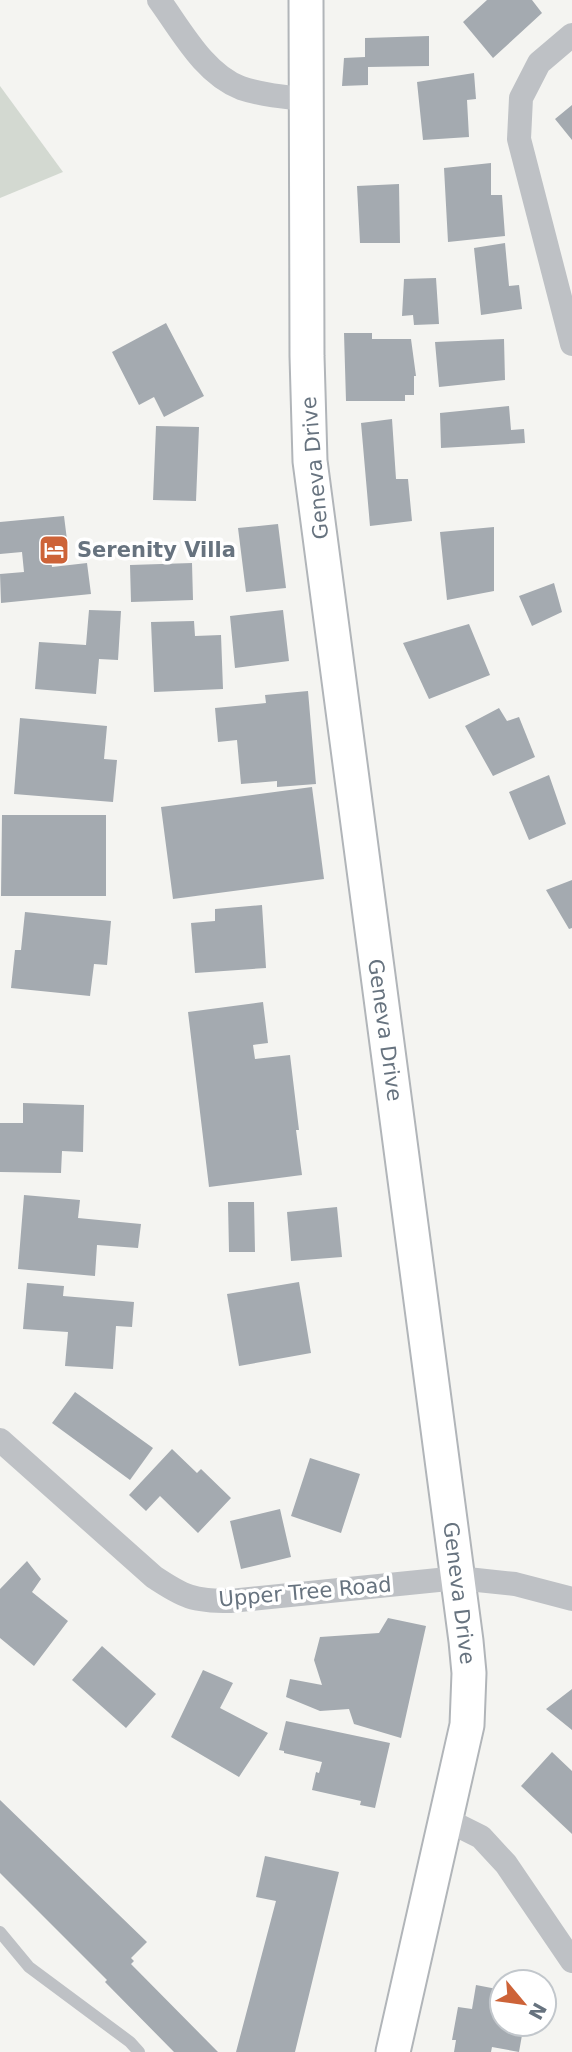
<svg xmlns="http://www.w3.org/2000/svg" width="572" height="2052" viewBox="0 0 572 2052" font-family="'DejaVu Sans',sans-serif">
<rect width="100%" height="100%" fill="#f4f4f1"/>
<path fill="#d3d9d1" d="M0,86L63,172L0,198Z"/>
<path fill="#a4aab0" d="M487,0H532L542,13L493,58L463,22Z
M429,36V66L368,67V85L342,86L344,58L365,57V38Z
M474,73L476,99L467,100L469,137L423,140L417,82Z
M572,105V140L555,119Z
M491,163V195H502L505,236L448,242L444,168Z
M399,184L400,243H360L357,186Z
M505,243L509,286L519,285L522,309L481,315L474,248Z
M436,278L439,324L414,325L413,315L402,316L404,279Z
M166,323L204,396L164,417L154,397L139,405L112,352Z
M344,333H372V339H411L416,376H414V395H405V401H346Z
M504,339L505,380L439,387L435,342Z
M509,406L511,430L524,429L525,443L441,448L440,413Z
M392,419L396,479H408L412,521L370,526L361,423Z
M156,426L199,427L196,501L153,500Z
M64,516L67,540L49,542L52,567L87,563L91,594L1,603L0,574L24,572L22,552L0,554V522Z
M278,524L286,588L246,592L238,528Z
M494,527V591L447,600L440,532Z
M192,563L193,600L131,602L130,565Z
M554,583L562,612L532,626L519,596Z
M89,610L121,611L118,660L99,659L96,694L35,689L39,642L86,645Z
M283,610L289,661L235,668L230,616Z
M194,621L195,636L221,635L223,689L154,692L151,622Z
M469,624L490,675L429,699L403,643Z
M308,691L316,784L277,787V781L241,784L237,740L218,742L215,708L266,703L265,695Z
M499,708L507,721L519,717L535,757L493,776L465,726Z
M20,718L107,726L104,759L117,760L113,802L14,794Z
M549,775L566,824L529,840L509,792Z
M312,787L324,879L173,899L161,807Z
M2,815H106V896H1Z
M572,880V928L569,929L546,890Z
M262,905L266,968L195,973L191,923L215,921V909Z
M25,912L111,921L107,965L94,964L90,996L11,988L15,950H21Z
M263,1002L268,1043L253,1045L255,1059L290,1055L299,1130H296L302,1175L209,1187L188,1012Z
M23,1103L84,1105L83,1152L62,1151L61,1173L0,1172V1123H23Z
M24,1195L80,1200L78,1218L141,1224L138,1248L97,1245L95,1276L18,1269Z
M228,1202H254L255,1252H229Z
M337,1207L342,1257L291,1261L287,1212Z
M299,1282L311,1353L239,1366L227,1294Z
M27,1283L64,1286L63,1296L134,1302L132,1327L116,1326L113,1369L65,1366L68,1332L23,1329Z
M75,1392L153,1448L130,1480L52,1423Z
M172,1449L197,1473L201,1469L231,1498L198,1533L160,1496L146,1511L129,1495Z
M310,1458L360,1474L341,1533L291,1516Z
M280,1509L291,1557L241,1569L230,1521Z
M27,1561L41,1579L32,1592L68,1621L34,1666L0,1638V1589Z
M388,1618L426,1626L401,1738L354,1724L349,1709L320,1711L286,1697L290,1679L322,1685L314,1660L320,1637L379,1633Z
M102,1646L156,1694L126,1728L72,1680Z
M203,1670L233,1683L220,1708L268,1733L239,1777L171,1737Z
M572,1689V1730L546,1709Z
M286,1721L390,1743L375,1808L360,1805L361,1801L312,1790L316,1772L319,1773L322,1762L284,1753V1751L279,1750Z
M552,1752L572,1771V1834L521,1786Z
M0,1800L147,1942L131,1958L134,1961L131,1964L218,2052H174L105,1982L107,1980L0,1873Z
M265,1856L339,1872L295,2052H236L276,1901L256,1897Z
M476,1985L502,1990V2024H524L519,2052L492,2047L491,2052H454L456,2040H452L458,2007L472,2009Z"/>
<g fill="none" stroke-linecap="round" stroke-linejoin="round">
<g stroke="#b1b5b9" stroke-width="37">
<path id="secondary" d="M306,0L307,356L310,461L466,1641L469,1673L467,1725L393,2052"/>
</g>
<path stroke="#bec1c5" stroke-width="12" d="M0,1932L29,1967L130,2042L139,2052"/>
<path stroke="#bec1c5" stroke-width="24" d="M159,0C181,30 204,74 241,88C262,95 285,97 307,99
M572,35L539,63L521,98L519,139L572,344
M0,1440L154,1577C184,1597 193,1601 230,1601L458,1578L515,1584L572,1599
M445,1819L481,1837L506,1864L572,1961"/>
<use href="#secondary" stroke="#fff" stroke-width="33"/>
</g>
<defs>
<g id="hotel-square" transform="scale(1.575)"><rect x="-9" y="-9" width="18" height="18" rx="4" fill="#cd6338" stroke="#fff"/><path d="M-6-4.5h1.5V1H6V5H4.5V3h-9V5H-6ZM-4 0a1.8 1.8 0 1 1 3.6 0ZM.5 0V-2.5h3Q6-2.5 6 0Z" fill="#fff"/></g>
</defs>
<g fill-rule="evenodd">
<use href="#hotel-square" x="54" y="550"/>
</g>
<g text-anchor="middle" stroke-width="7" stroke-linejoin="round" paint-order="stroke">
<g font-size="21" fill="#67737f" stroke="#fff">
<text transform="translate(315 468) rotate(-95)" y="7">Geneva Drive</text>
<text transform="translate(385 1030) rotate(82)" y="7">Geneva Drive</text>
<text transform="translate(305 1592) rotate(-5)" y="7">Upper Tree Road</text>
<text transform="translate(459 1593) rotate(83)" y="7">Geneva Drive</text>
</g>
<g font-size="21" font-weight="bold" fill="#67737f" stroke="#fff" text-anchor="start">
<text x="77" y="557">Serenity Villa</text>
</g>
</g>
<g transform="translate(523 2003) rotate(119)"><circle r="33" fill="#ffffff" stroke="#c2c7cc" stroke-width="2"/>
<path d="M0-5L12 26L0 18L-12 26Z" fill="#cd6338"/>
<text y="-10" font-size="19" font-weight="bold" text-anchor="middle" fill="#67737f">N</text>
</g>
</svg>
